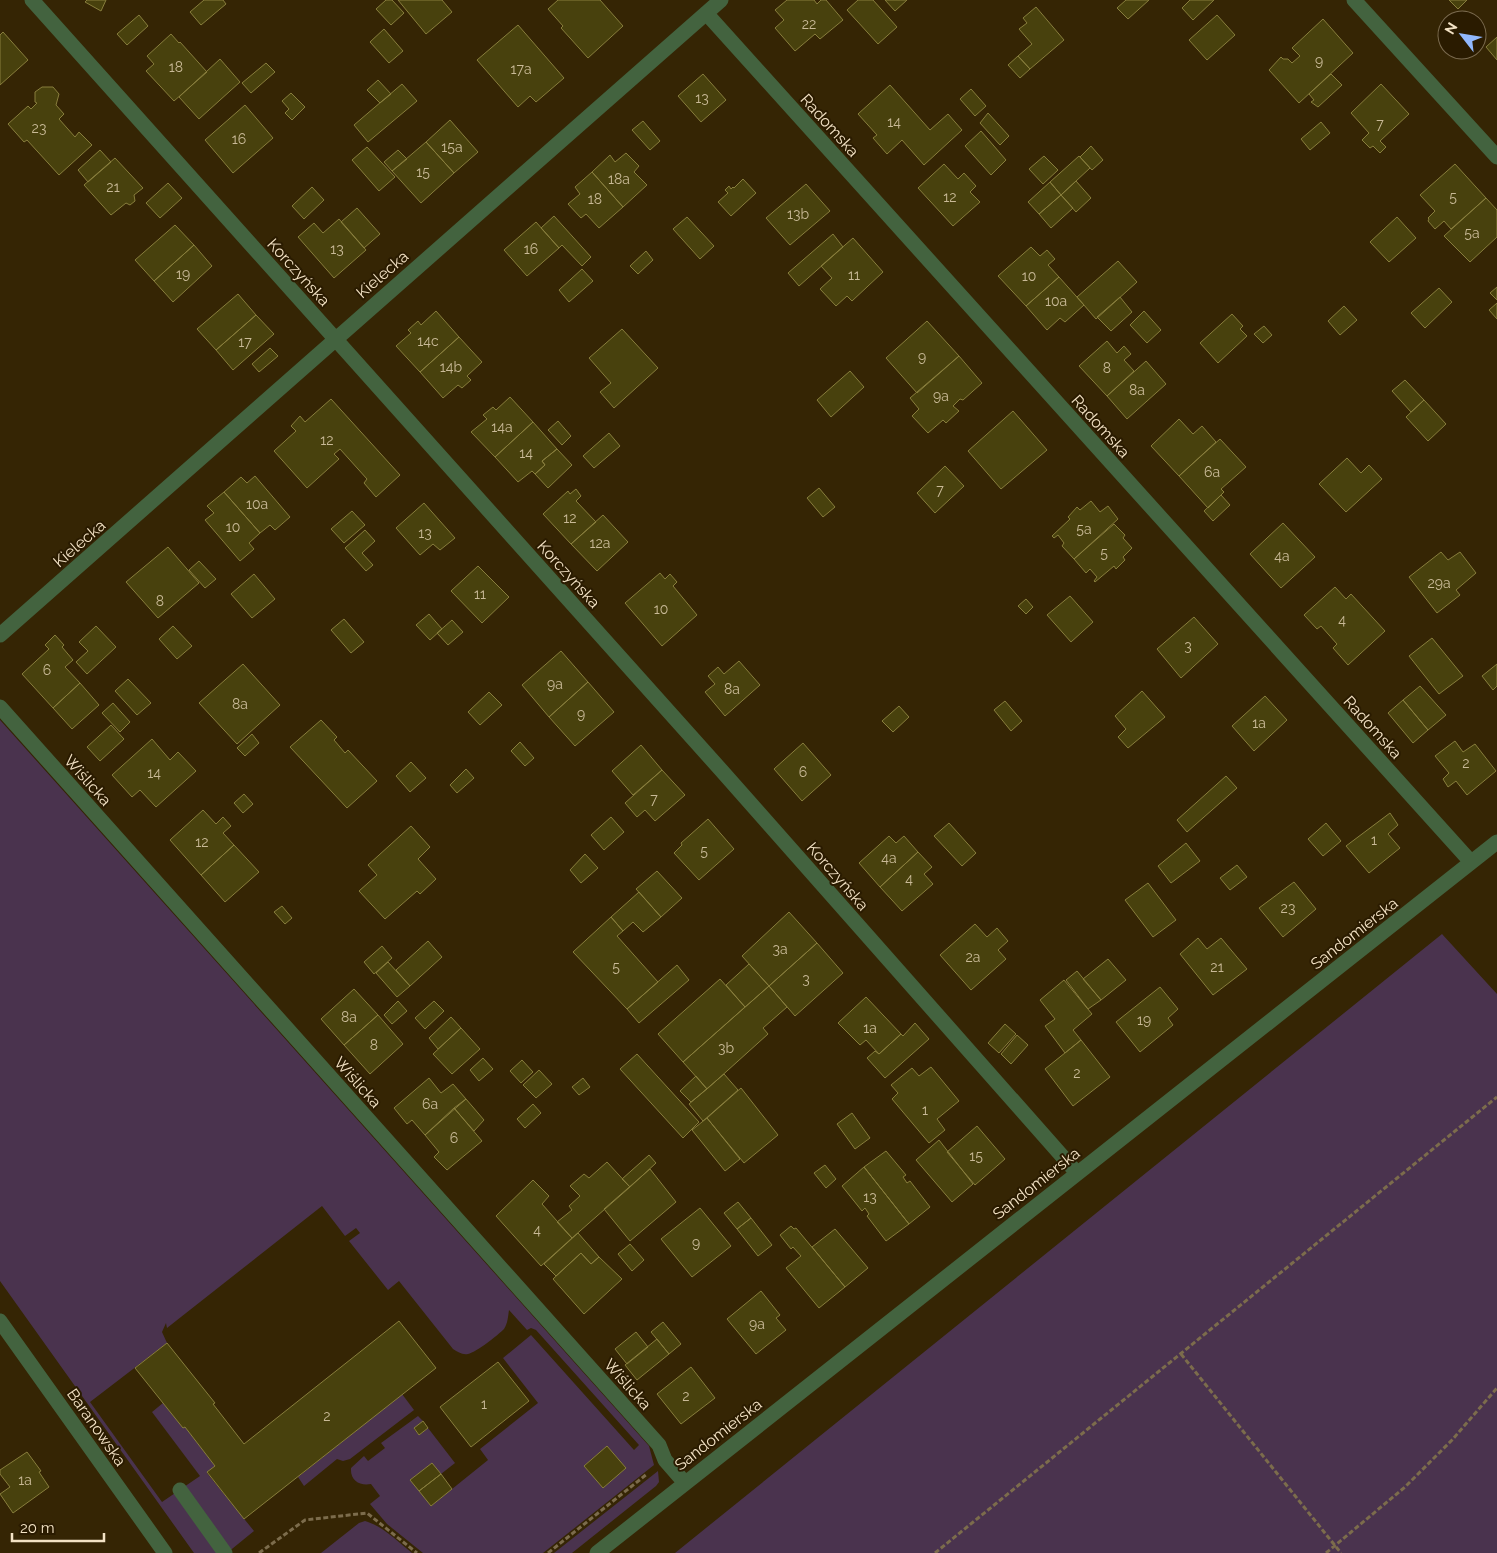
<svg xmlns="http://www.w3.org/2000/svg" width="1497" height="1553" viewBox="0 0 1497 1553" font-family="Raleway,sans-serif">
<rect width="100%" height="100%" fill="#352504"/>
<path fill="#4a334e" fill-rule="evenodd" d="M0,720L649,1446L654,1465L543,1553H423L387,1524L370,1504L380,1496L371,1484C360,1486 350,1481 351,1468L364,1456L368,1461L385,1448L381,1443L418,1416L423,1421L414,1429L419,1435L428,1428L455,1463L441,1474L432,1464L411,1480L431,1506L488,1460L480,1449L538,1403L503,1358L531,1335L634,1450L639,1445L536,1330L531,1328L527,1330L509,1310C508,1316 508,1323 504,1329C498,1335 477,1352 468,1354C462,1355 458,1352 453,1349L399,1281L388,1290L349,1241L360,1233L356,1228L345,1236L322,1206L167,1328L166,1323L162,1332L167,1343L90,1402L162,1502L200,1476L152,1412L163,1403L183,1428L185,1427L215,1466L207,1473L254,1531L227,1553H194L0,1281ZM607,1446L626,1468L603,1488L584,1466Z
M1442,934L1497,994V1553H675Z
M402,1394L414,1410L350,1459L343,1461L337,1459L304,1486L298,1477Z
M658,1471L659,1482L656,1486L572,1553H554Z
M365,1521C383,1526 398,1542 412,1553H321L359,1523Z"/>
<path fill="#48410d" stroke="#887e3d" d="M87,0H106L101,11L85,2Z
M204,0H223L226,4L201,25L190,12Z
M386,0H392L404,13L391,25L376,9Z
M398,0H442L452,12L426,34Z
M558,0H600L623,26L588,58L561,28L563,26L548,9Z
M787,0H814L817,4L821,0H826L843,20L820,39L815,34L795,51L775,28L784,20L775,10Z
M858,0H873L897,27L878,44L847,10Z
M885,0H907L895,11Z
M1126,0H1149L1128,19L1117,8Z
M1190,0H1214L1193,20L1182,8Z
M1449,0H1467L1458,9Z
M1036,7L1064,40L1030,69L1018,56L1032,44L1019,29L1027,23L1023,18Z
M139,15L148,26L127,45L117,34Z
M1217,15L1235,35L1207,60L1189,40Z
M1323,19L1353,53L1299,103L1269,70L1281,57L1283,59H1288L1292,63L1300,56L1292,48Z
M518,25L564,78L536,102L530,96L518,107L477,60Z
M384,29L403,51L389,63L370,42Z
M3,32L28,60L0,85V35Z
M171,34L179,43L180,42L207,72L174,101L146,71L154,64L147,56Z
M1497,37V60L1486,47Z
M1018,56L1030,69L1020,78L1008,65Z
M220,59L240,82L199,119L179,97Z
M266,63L275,72L251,93L242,83Z
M703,74L726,100L701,122L678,96Z
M1331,74L1342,85L1318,107L1311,102L1314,100L1309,94Z
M378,80L391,94L380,103L367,90Z
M402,84L417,101L368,142L354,125Z
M1381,84L1409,114L1380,141L1386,147L1380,153L1373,146L1370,148L1362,140L1369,133L1351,113Z
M890,85L930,130L948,114L962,130L924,165L902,140L887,154L873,138L877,135L858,114Z
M42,87H53L59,94L56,105L64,114L59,119L75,137L79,132L92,145L59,175L27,140L24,142L8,124L28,106L31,109L37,103L35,102V92Z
M971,89L986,106L975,116L960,99Z
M291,93L305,107L292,120L285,113L289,109L282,101Z
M245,105L273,138L233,173L205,140Z
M988,113L1009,136L1000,145L980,123Z
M450,120L478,152L454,173L426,142Z
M643,121L660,141L650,150L632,130Z
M1321,122L1330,133L1310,150L1301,139Z
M981,131L1006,160L991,175L965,146Z
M426,142L454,173L421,203L392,171Z
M1091,146L1103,160L1092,170L1080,157Z
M367,147L395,177L379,191L352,160Z
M100,150L111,162L88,182L78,170Z
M398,150L407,159L392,171L384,162Z
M626,153L639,166L634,172L647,185L623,207L592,172L610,155L615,162Z
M1044,156L1058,170L1043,184L1029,169Z
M1079,156L1090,168L1061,195L1050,182Z
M115,158L143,188L134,195L135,201L130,205L126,203L111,215L84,185Z
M944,164L958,179L964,173L976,186L970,192L980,202L953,226L918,188Z
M1455,164L1486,198L1451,229L1444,221L1435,229L1428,221L1429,219L1428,218L1435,211L1420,195Z
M592,172L623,207L599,228L586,214L581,218L568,204L580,194L575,187Z
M743,179L756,193L731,216L718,202L728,193L725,190L729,186L731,189L733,187L734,188Z
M1076,181L1091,198L1076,212L1061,195Z
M1050,182L1061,195L1039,214L1028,202Z
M168,183L182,198L160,218L146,203Z
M806,184L830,211L790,245L766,218Z
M312,187L324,200L304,219L292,206Z
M1061,195L1073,208L1051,228L1039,214Z
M1486,198L1497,210V237L1470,262L1444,236Z
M357,208L380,234L364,248L341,222Z
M554,216L591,257L582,266L562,245L559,248L541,228Z
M687,217L714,246L700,259L673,229Z
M1397,217L1416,238L1389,262L1370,242Z
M339,219L366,250L334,278L298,237L314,223L323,233Z
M536,222L559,248L527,276L504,250Z
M175,225L194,245L154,281L135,260Z
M833,234L843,247L799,286L788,273Z
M853,238L883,272L852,301L847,296L836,306L820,289L832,278L821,266Z
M194,245L212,266L173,302L154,281Z
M1031,247L1040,256L1047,250L1055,259L1048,265L1059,277L1026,306L998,276Z
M646,251L653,260L638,274L630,266Z
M1118,261L1137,282L1096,319L1077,297Z
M582,269L593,281L569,302L559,290Z
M1059,277L1084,305L1065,322L1060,318L1047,330L1026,306Z
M1497,287V300L1490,293Z
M1439,288L1452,302L1425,328L1411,313Z
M238,294L256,315L216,350L197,329Z
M1120,297L1132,312L1111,331L1097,317Z
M1497,303V319L1489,310Z
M1344,306L1357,320L1340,335L1328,321Z
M436,311L459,337L420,372L396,346L411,333L408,330L418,321L421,325Z
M1144,311L1161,330L1147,343L1130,325Z
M1232,314L1243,326L1240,329L1247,336L1218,363L1200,343Z
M256,315L274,334L233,370L216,350Z
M927,321L959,356L917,393L886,358Z
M1264,326L1272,335L1263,343L1254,334Z
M622,329L658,368L614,408L600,392L611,383L589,358Z
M459,337L482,362L467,376L471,380L462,388L458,385L443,398L420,372Z
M1107,341L1117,353L1124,346L1131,354L1124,360L1134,371L1107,396L1079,366Z
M270,348L278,356L259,372L252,364Z
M959,356L982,383L963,400L960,399L953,406L959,411L946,423L943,420L928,433L912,416L919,409L910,398Z
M1146,361L1166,384L1127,419L1107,396Z
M850,371L864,387L831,417L817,400Z
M1405,380L1424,400L1411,412L1392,391Z
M510,397L533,422L495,457L471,432L487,419L483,415L493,407L496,410Z
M331,399L400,475L376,497L364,483L367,479L340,449L334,454L339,459L307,488L274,451L296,431L291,426L300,416L305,422Z
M1424,400L1446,424L1428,441L1406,417Z
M1013,411L1047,450L1001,489L968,451Z
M1179,419L1193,434L1202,426L1216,442L1179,476L1151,446Z
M558,421L571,436L562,445L548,430Z
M533,422L557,449L542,461L545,465L535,474L532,471L518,482L495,457Z
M609,433L620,446L594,468L583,456Z
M1220,439L1246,467L1221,489L1224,492L1208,508L1179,476Z
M557,449L572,465L548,488L535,474L545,465L542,461Z
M1347,458L1361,473L1369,465L1382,479L1346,512L1319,484Z
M945,466L964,486L935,513L917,493Z
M255,476L290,517L275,530L270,525L260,533L224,492L241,477L247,483Z
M819,488L835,507L823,517L807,498Z
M576,489L581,496L576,501L596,522L571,544L543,514L568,491L570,494Z
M224,492L260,533L249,543L254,549L240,561L205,520L214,513L207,506Z
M1221,495L1230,505L1213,521L1204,511Z
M1091,501L1100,512L1108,506L1118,519L1074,559L1062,546L1064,543L1058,535L1054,538L1052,536L1070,519L1068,517L1077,507L1080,510Z
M424,503L455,538L440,550L433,544L420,555L396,528Z
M352,511L365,525L344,543L331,529Z
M603,515L628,542L597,571L571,544Z
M1283,523L1315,557L1281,588L1250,554Z
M1114,524L1125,535L1123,538L1132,548L1123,557L1125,560L1116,569L1114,566L1095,582L1094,581L1097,577L1090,569L1086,573L1074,559Z
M365,530L375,541L362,553L373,565L366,571L345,548Z
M168,547L199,583L158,618L126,582Z
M1441,552L1448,560L1460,552L1476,573L1456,590L1460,595L1437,613L1409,577Z
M199,561L216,579L205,588L189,570Z
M478,566L509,597L482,623L451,591Z
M660,573L665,579L670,574L677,582L673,586L697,615L662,646L625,603Z
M254,574L275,599L252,618L231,594Z
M1335,587L1346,599L1351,594L1385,631L1348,665L1333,648L1337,644L1321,626L1317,629L1304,615Z
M1070,596L1093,622L1071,642L1047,615Z
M1026,599L1033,607L1026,614L1018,606Z
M429,614L442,629L430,640L416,625Z
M1194,617L1218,644L1181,678L1157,649Z
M344,619L364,642L351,653L331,630Z
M452,620L463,632L448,645L437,633Z
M96,626L116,647L87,674L76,662L88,651L79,642Z
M173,626L192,646L177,659L159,639Z
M55,635L64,645L62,647L73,660L65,667L80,683L53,708L22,674L49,649L45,645Z
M1432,638L1463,676L1439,694L1409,656Z
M561,651L588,682L549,717L522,685Z
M739,661L760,685L725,716L705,692L715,684L708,676L718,667L724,674Z
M243,664L280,705L237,744L199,703Z
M1497,664V686L1493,690L1482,676Z
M128,679L151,703L137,715L115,691Z
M588,682L614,712L575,746L549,717Z
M80,683L99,705L72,729L53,708Z
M1420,686L1446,715L1428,730L1403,700Z
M1142,691L1165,717L1128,748L1118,737L1126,729L1115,716Z
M489,692L502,705L480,725L468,712Z
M1265,696L1287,720L1254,751L1232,726Z
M1403,700L1428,730L1413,743L1388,713Z
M1005,701L1022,721L1011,731L994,710Z
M113,703L130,722L120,732L102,713Z
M899,706L909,717L893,732L882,721Z
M321,720L337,737L334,740L345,753L348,750L377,781L347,808L290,747Z
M111,725L124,739L100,761L87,747Z
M252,734L259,743L245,756L237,748Z
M152,739L170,760L178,752L196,771L156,807L140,790L132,797L112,775Z
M1455,741L1463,752L1475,744L1496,771L1467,795L1456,781L1448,787L1443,779L1449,773L1435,756Z
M520,742L534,758L525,766L511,751Z
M803,743L831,775L802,801L774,769Z
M641,745L662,770L633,795L612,771Z
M411,762L426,778L410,792L396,776Z
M466,769L474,778L457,793L450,785Z
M662,770L685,795L655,821L645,810L637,817L625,803Z
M1226,776L1237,788L1187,832L1177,820Z
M244,794L253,804L243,813L234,803Z
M203,810L216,824L223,817L231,826L223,833L234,845L201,875L170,840Z
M1390,813L1398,825L1388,834L1400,848L1369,873L1346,846Z
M611,817L624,832L604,850L591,835Z
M708,819L734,849L699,880L674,853L682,845L681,843Z
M949,823L976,853L962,866L934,836Z
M1326,823L1341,841L1323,856L1308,839Z
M411,826L430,847L418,859L436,879L420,894L417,891L385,919L359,891L377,875L368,865Z
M889,836L896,843L904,836L918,852L880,887L859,863Z
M1186,843L1200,861L1171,883L1158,866Z
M234,845L259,872L225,902L201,875Z
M918,852L932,867L924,874L933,884L902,911L880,887Z
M585,854L598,868L581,883L570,870Z
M1237,865L1247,877L1230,890L1220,878Z
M657,871L682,898L661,917L636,889Z
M1294,882L1316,909L1283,937L1259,908Z
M1148,883L1176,920L1153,937L1125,900Z
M639,892L661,917L643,932L633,922L623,931L611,917Z
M282,906L292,918L285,924L274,912Z
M789,912L817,943L769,986L742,956Z
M611,917L623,931L617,936L658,982L627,1009L573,952Z
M975,924L987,937L997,928L1008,941L998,950L1006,959L971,990L940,955Z
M1198,938L1207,949L1221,938L1247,969L1213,995L1180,954Z
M428,941L442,957L410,986L396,970Z
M817,943L843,973L795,1016L769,986Z
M382,946L392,958L374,974L364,962Z
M1108,959L1126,980L1101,1000L1083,979Z
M388,962L410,986L397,997L376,973Z
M749,964L769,986L745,1007L726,985Z
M677,965L689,980L639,1023L627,1009Z
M1077,971L1101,1000L1088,1009L1066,980Z
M720,979L745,1007L683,1062L658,1034Z
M1064,980L1092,1014L1073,1030L1081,1040L1065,1053L1045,1026L1055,1019L1040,1000Z
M769,986L787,1007L763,1028L768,1034L707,1089L683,1062Z
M1160,987L1178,1009L1168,1018L1173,1025L1140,1052L1116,1022Z
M354,989L378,1015L344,1045L321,1019Z
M866,997L901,1034L879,1054L866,1040L860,1045L838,1023Z
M398,1001L407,1011L392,1024L384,1015Z
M434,1001L444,1011L425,1029L415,1018Z
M378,1015L403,1044L370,1074L344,1045Z
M451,1017L461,1028L438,1049L429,1038Z
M915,1023L929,1039L885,1078L867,1058L875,1051L879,1054L901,1034L903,1036Z
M1005,1024L1016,1034L999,1053L988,1043Z
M461,1028L480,1049L452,1074L433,1054Z
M1017,1035L1028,1045L1011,1064L1001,1054Z
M1081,1040L1110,1077L1073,1106L1045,1069Z
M637,1054L699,1122L683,1138L620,1069Z
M483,1058L493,1069L479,1081L470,1070Z
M522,1060L533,1072L521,1083L510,1071Z
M931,1067L959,1101L937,1119L945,1130L929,1143L892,1099L898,1093L891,1085L912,1068L919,1076Z
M539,1070L552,1084L536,1098L523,1085Z
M724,1074L738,1090L703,1121L689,1104Z
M696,1076L707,1089L691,1102L680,1091Z
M429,1078L441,1093L453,1084L466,1099L425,1135L412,1120L407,1124L394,1108Z
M583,1078L590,1087L579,1095L572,1087Z
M741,1088L778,1135L744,1163L707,1118Z
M466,1099L484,1120L474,1131L454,1108Z
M533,1104L541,1113L525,1128L517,1119Z
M454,1108L482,1141L447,1170L434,1157L439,1152L425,1135Z
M852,1113L870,1138L855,1149L837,1124Z
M707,1118L740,1159L725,1171L692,1130Z
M977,1126L1005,1159L975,1185L947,1152Z
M939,1140L973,1184L952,1202L916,1160Z
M886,1151L906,1175L903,1177L907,1183L910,1181L930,1207L909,1224L864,1167Z
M649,1155L656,1163L630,1187L622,1179Z
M607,1162L630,1187L572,1238L557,1222L572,1210L569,1206L580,1196L570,1186L584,1174L589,1178Z
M825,1165L836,1179L826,1188L814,1173Z
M864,1167L909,1224L886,1241L867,1216L869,1214L865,1208L862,1211L842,1186Z
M650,1169L676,1202L630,1241L604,1209Z
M533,1180L549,1196L542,1204L572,1238L541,1266L496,1216Z
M738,1202L751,1218L737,1229L724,1213Z
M700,1208L731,1246L692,1277L661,1239Z
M751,1218L772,1245L758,1256L737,1229Z
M791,1226L794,1229L796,1228L845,1287L819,1308L786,1268L801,1256L793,1247L791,1249L780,1235Z
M835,1229L868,1268L845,1287L812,1247Z
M578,1233L599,1257L591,1264L581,1253L556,1276L544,1264Z
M630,1244L644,1260L632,1271L618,1254Z
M581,1253L591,1264L599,1257L622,1279L584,1314L553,1279Z
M761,1291L780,1315L776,1318L786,1330L756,1354L727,1319Z
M399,1321L436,1368L244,1519L207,1472L215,1466L185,1427L183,1428L135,1368L167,1343L215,1403L213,1404L244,1444Z
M663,1322L681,1344L669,1354L651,1332Z
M636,1332L648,1347L627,1364L615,1349Z
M657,1339L669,1354L637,1380L625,1365Z
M498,1362L529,1401L471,1447L440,1407Z
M691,1367L715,1398L681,1424L657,1394Z
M423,1421L428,1428L419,1435L414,1428Z
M607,1446L626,1468L603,1488L584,1466Z
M27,1452L41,1471L39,1472L49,1487L13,1513L0,1494L10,1487L0,1474V1470Z
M432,1463L441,1474L419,1491L410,1480Z
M441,1474L452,1489L431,1506L419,1491Z"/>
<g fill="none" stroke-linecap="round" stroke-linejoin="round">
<path stroke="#7c6c4c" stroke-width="3" stroke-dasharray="5 2.5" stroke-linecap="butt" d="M1181,1354L1341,1553
M259,1553L305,1520L367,1513L417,1553
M548,1553L647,1474
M935,1553L1497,1097
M1326,1553L1405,1487L1452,1440L1497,1388"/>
<path stroke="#43633f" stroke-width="15" d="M32,0L721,770L1077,1173
M1354,0L1497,157
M706,13L1471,862
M0,635L721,0
M0,707L659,1445L665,1460L685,1483
M0,1321L165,1553
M180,1490L225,1553
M597,1553L1497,842"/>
</g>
<g text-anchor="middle" stroke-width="4" stroke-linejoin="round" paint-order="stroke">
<g font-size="14" fill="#c9ba97">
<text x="809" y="29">22</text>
<text x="1319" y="66">9</text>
<text x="176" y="72">18</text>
<text x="521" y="74">17a</text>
<text x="702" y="103">13</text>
<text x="894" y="127">14</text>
<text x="1380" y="129">7</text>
<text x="39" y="133">23</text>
<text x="239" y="144">16</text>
<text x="452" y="152">15a</text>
<text x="423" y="177">15</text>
<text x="619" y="184">18a</text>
<text x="113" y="192">21</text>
<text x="950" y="202">12</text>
<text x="1453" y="202">5</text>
<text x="595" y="204">18</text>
<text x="798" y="219">13b</text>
<text x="1472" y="238">5a</text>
<text x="337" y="254">13</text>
<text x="531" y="254">16</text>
<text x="183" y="279">19</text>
<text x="854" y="280">11</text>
<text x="1029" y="281">10</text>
<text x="1056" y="306">10a</text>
<text x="428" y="346">14c</text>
<text x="245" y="347">17</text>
<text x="922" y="362">9</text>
<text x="451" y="372">14b</text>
<text x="1107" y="373">8</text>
<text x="1137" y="395">8a</text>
<text x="941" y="401">9a</text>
<text x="502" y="432">14a</text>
<text x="327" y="445">12</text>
<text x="526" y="458">14</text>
<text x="1212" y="477">6a</text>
<text x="940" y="495">7</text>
<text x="257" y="509">10a</text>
<text x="570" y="523">12</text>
<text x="233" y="532">10</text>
<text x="1084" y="534">5a</text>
<text x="425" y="538">13</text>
<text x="600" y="548">12a</text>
<text x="1104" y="558">5</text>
<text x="1282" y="561">4a</text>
<text x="1439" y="588">29a</text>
<text x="480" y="599">11</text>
<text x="160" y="606">8</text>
<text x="661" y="614">10</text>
<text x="1342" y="625">4</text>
<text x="1188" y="651">3</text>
<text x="47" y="675">6</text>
<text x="555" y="689">9a</text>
<text x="732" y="694">8a</text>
<text x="240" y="709">8a</text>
<text x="581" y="719">9</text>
<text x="1259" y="728">1a</text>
<text x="1466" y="768">2</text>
<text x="803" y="777">6</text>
<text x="154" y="778">14</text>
<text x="654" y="804">7</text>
<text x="1374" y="845">1</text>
<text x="202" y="847">12</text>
<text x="704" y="856">5</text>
<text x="889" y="863">4a</text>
<text x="909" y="884">4</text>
<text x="1288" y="913">23</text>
<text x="780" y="954">3a</text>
<text x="973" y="962">2a</text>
<text x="616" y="972">5</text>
<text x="1217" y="972">21</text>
<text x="806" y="984">3</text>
<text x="349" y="1022">8a</text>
<text x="1144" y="1025">19</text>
<text x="870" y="1033">1a</text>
<text x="374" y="1050">8</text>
<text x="726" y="1053">3b</text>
<text x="1077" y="1078">2</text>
<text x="430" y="1109">6a</text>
<text x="925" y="1115">1</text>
<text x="454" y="1143">6</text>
<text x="976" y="1161">15</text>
<text x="870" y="1202">13</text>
<text x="537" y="1235">4</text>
<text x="696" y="1248">9</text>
<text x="757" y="1329">9a</text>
<text x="686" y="1401">2</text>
<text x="484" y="1409">1</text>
<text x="327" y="1421">2</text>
<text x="25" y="1485">1a</text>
</g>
<g font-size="16" fill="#f4e3c5" stroke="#2a1b00">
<text transform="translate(830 125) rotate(48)" y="6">Radomska</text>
<text transform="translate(299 272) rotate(48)" y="6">Korczyńska</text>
<text transform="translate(382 274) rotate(-41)" y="6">Kielecka</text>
<text transform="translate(1101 426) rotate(48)" y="6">Radomska</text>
<text transform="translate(79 543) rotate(-41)" y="6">Kielecka</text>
<text transform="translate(569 574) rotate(48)" y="6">Korczyńska</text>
<text transform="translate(1373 727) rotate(48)" y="6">Radomska</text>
<text transform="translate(88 780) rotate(48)" y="6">Wiślicka</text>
<text transform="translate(838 876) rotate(49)" y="6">Korczyńska</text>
<text transform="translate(1354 933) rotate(-38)" y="6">Sandomierska</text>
<text transform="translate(358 1082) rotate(48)" y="6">Wiślicka</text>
<text transform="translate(1036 1183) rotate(-38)" y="6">Sandomierska</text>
<text transform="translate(628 1384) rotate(48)" y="6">Wiślicka</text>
<text transform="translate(97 1427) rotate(55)" y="6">Baranowska</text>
<text transform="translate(718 1434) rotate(-38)" y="6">Sandomierska</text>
</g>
</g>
<g transform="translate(1462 35) rotate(301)"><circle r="24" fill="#2a1b00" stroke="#7b6b4f"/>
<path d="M0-4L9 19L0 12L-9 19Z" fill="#91b8fd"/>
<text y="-8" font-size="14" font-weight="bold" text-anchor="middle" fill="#f4e3c5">N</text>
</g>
<path d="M12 1533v8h92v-8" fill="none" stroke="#f4e3c5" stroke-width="2.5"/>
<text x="20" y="1533" font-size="15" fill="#f4e3c5" stroke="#2a1b00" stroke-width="4" paint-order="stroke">20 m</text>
</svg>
